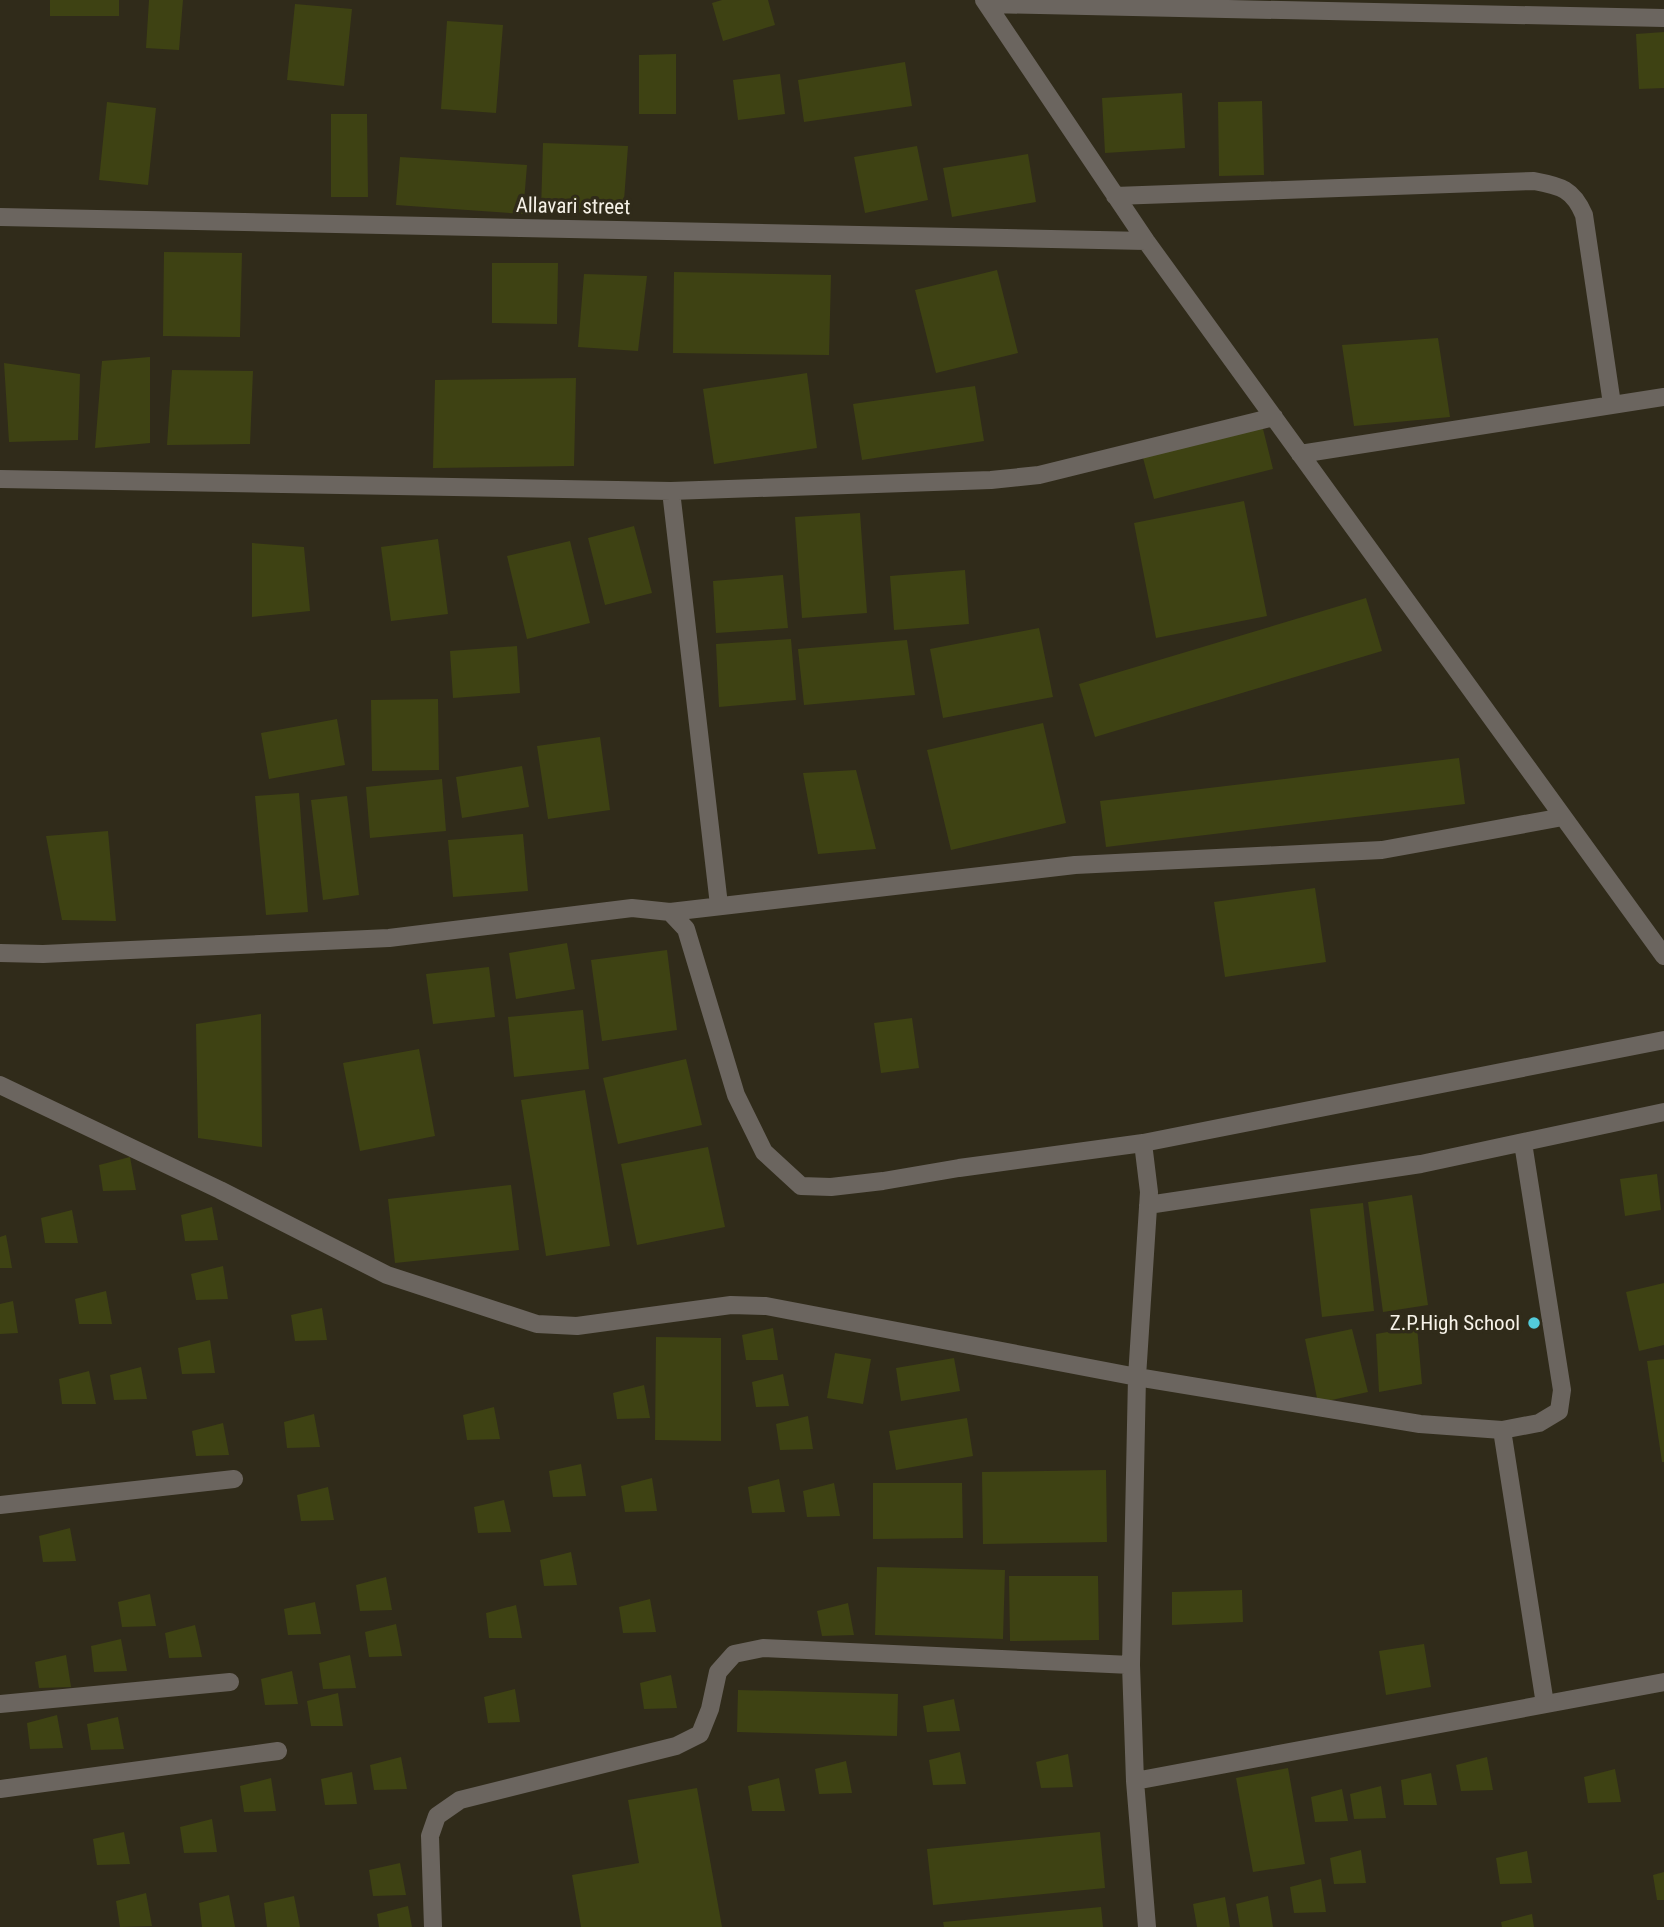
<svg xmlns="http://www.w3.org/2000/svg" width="1664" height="1927" viewBox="0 0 1664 1927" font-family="'Roboto Condensed',sans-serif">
<rect width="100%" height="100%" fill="#302b1a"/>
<path fill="#3e4213" d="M50,0H119V16H50Z
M149,0H183L179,50L146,48Z
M722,0H768L775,25L723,41L712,3Z
M295,4L352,9L344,86L287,80Z
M447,21L503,25L496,113L441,109Z
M1664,32V88L1639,89L1636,34Z
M676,54V114H639V55Z
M905,62L912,106L804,122L798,80Z
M780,74L785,114L738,120L733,80Z
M1182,93L1185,148L1105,153L1102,98Z
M1262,101L1264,175L1219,176L1218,102Z
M107,102L156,108L148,185L99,180Z
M331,114H367L368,197H331Z
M543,143L628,146L623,214L541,211Z
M917,146L928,200L865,213L854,157Z
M1028,154L1036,202L952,217L943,168Z
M400,157L527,165L523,214L396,205Z
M164,252L242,253L240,337L163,336Z
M492,263H558L557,324L492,323Z
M997,270L1018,353L936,373L915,290Z
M674,272L831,275L829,355L673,353Z
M584,274L647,276L638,351L578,347Z
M1438,338L1450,417L1354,426L1342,345Z
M150,357V443L95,448L102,361Z
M4,363L80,374L78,440L9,442Z
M172,370L253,371L250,444L167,445Z
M807,373L817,448L714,464L703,389Z
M576,378L574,466L433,468L435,380Z
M975,386L984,441L862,460L853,404Z
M1262,425L1273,469L1154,499L1142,454Z
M1244,501L1267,616L1156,638L1134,523Z
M860,513L867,613L802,618L795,517Z
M634,526L652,593L605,605L588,538Z
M438,539L448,614L391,621L381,547Z
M570,541L590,623L527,639L507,556Z
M252,543L304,547L310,611L252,617Z
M965,570L969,624L894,630L890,576Z
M783,575L788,628L716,633L713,581Z
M1366,598L1382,651L1095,737L1079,684Z
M1039,628L1053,697L943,718L930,649Z
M791,639L796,700L719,707L716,644Z
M907,640L915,695L804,705L798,649Z
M517,646L520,693L453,698L450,651Z
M438,699L439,770L372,771L371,700Z
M337,719L345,765L269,779L261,733Z
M1043,723L1066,823L951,850L927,750Z
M600,737L610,810L548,819L537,746Z
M1459,758L1465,804L1106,847L1100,801Z
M522,766L529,807L462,818L456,777Z
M856,770L876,849L818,854L803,773Z
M442,779L446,831L370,838L366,787Z
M299,793L308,912L266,915L255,796Z
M347,796L359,895L323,900L311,800Z
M108,831L116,921L62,920L46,836Z
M523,834L528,891L453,897L448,840Z
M1315,888L1326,962L1225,977L1214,902Z
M567,943L575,989L516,999L509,953Z
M667,950L677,1030L602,1041L591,960Z
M489,967L495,1017L433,1024L426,974Z
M583,1010L589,1069L514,1077L508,1017Z
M261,1014L262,1147L198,1138L196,1024Z
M912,1018L919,1068L881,1073L874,1023Z
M419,1049L435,1136L360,1151L343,1063Z
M686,1059L702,1125L618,1144L603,1078Z
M585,1090L610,1246L546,1256L521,1100Z
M708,1147L725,1227L637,1245L621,1164Z
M130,1157L136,1190L103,1191L99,1165Z
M1657,1174L1661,1210L1625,1216L1620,1179Z
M511,1185L519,1250L395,1263L388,1199Z
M1412,1195L1428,1305L1383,1312L1368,1202Z
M1363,1203L1374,1311L1322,1317L1310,1209Z
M212,1207L218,1240L185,1241L181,1215Z
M72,1210L78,1243H45L41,1218Z
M6,1235L12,1268H0V1237Z
M223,1266L228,1299L196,1300L191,1274Z
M1664,1283V1345L1639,1351L1626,1292Z
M106,1291L112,1324H79L75,1299Z
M13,1301L18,1333L0,1334V1304Z
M322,1308L327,1340L295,1341L291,1315Z
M1417,1327L1422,1384L1379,1392L1376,1334Z
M773,1328L778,1360H746L742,1335Z
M1352,1329L1368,1392L1318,1403L1305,1339Z
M656,1337L721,1338V1441L655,1440Z
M210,1340L215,1373L182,1374L178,1348Z
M835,1353L871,1359L863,1404L827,1398Z
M954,1358L960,1391L901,1401L896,1368Z
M1664,1359V1462H1662L1647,1361Z
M141,1367L147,1399L114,1400L110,1375Z
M89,1371L96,1404H62L59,1379Z
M783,1374L789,1406L756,1407L752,1382Z
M644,1385L650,1418L617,1419L613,1393Z
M494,1407L500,1439L467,1440L463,1415Z
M314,1414L320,1447L287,1448L284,1422Z
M808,1416L813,1449L780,1450L776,1424Z
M967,1418L973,1456L896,1470L889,1431Z
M223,1423L229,1455L196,1456L192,1431Z
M581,1464L586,1496L553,1497L549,1471Z
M1106,1470L1107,1542L983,1544L982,1472Z
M652,1478L657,1511L625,1512L621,1486Z
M779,1479L785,1512L752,1513L748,1487Z
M834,1483L840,1516L807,1517L803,1491Z
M873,1483H962L963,1538L873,1539Z
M328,1487L334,1520L301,1521L297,1495Z
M504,1500L511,1532L478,1533L474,1507Z
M70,1528L76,1561L43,1562L39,1536Z
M571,1552L577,1585L544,1586L540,1560Z
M877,1567L1005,1570L1003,1639L875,1635Z
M1009,1576H1098L1099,1640L1010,1641Z
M386,1577L392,1610L360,1611L356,1585Z
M1242,1590L1243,1622L1172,1625V1592Z
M150,1594L156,1626L122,1627L118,1602Z
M650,1599L656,1632L623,1633L619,1607Z
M315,1602L321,1634L288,1635L284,1609Z
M848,1603L854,1635L822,1636L817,1611Z
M516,1605L522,1638H489L486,1613Z
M396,1624L402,1656L369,1657L365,1632Z
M195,1625L202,1657L169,1658L165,1633Z
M121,1639L127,1671L94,1672L91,1646Z
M1424,1644L1431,1687L1386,1695L1379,1651Z
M66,1655L71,1687L39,1688L35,1662Z
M350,1655L356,1688L323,1689L319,1663Z
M292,1671L298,1704L265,1705L261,1679Z
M671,1675L677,1708L644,1709L640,1683Z
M515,1689L520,1722L488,1723L484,1697Z
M738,1690L898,1694L897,1736L737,1732Z
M338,1693L343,1726H311L307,1701Z
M954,1699L960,1731L927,1732L923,1706Z
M57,1715L63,1748L30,1749L27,1723Z
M118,1717L124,1749L91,1750L87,1724Z
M960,1752L966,1784L933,1785L929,1760Z
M1068,1754L1073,1787L1041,1788L1036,1762Z
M401,1757L407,1789L374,1790L370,1765Z
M1487,1757L1493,1790L1461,1791L1456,1765Z
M846,1761L852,1793L819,1794L815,1769Z
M1288,1768L1305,1864L1253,1872L1236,1778Z
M1615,1769L1621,1802L1588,1803L1584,1777Z
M352,1772L357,1804L325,1805L321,1779Z
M1431,1773L1437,1805H1404L1401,1780Z
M271,1778L276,1811L244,1812L240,1786Z
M779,1778L785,1811H752L748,1786Z
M1381,1786L1386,1818L1354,1819L1350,1794Z
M697,1788L722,1927H581L572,1875L639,1863L628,1800Z
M1342,1789L1348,1821L1315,1822L1311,1797Z
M212,1819L217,1852L184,1853L180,1827Z
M124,1832L130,1864L97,1865L93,1839Z
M1100,1832L1105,1888L933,1905L927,1849Z
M1361,1850L1366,1883L1334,1884L1330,1858Z
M1527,1851L1532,1883L1500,1884L1496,1858Z
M400,1863L406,1895L373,1896L369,1870Z
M1664,1872V1900H1657L1653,1875Z
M1321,1879L1326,1912L1294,1913L1290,1887Z
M146,1893L152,1926L120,1927L116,1901Z
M229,1895L235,1927H202L199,1903Z
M294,1896L300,1927H267L264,1903Z
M1268,1896L1273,1927H1240L1236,1904Z
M1225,1897L1230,1927H1197L1193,1904Z
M408,1906L412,1927H379L377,1914Z
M1101,1907L1103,1927H944L943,1922Z
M1532,1914L1534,1927H1502L1501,1922Z"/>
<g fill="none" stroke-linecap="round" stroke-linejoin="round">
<path stroke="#6b655f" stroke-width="18" d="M984,0L1146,241L1664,956
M987,4L1664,18
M1115,196L1534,181C1561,186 1573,189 1584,215L1612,404
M0,217L1146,241
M1300,454L1664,397
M0,479L671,491L991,480L1039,475L1274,417
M671,491L719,905
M670,912L686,929L736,1095L764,1152L801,1186L831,1187L883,1181L959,1168L1143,1143L1664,1040
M0,953L43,954L389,938L632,908L670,912L1075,865L1382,850L1563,817
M0,1085L220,1190L387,1275L537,1324L577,1326L731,1305L766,1306L1137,1377L1420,1424L1502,1430L1539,1423L1559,1411L1562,1390L1523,1143
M1143,1143L1149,1192L1137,1377L1131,1665L1135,1781L1147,1927
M1148,1205L1421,1164L1664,1112
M1502,1430L1545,1704
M0,1505L234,1479
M0,1704L230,1682
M1135,1781L1664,1682
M0,1789L278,1751
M433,1927L430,1836L437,1816L460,1800L676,1746L700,1734L710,1709L718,1672L734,1654L763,1648L1131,1665"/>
</g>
<circle fill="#53cbdb" stroke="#302b1a" stroke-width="2.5" cx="1534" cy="1323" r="7"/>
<g text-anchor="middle" stroke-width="7" stroke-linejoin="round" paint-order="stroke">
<g font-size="21" fill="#f6f2e8" stroke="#302b1a">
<text transform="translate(573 206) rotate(1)" y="7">Allavari street</text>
</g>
<g font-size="21" fill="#f6f2e8" stroke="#302b1a" text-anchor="end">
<text x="1520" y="1330">Z.P.High School</text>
</g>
</g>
</svg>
